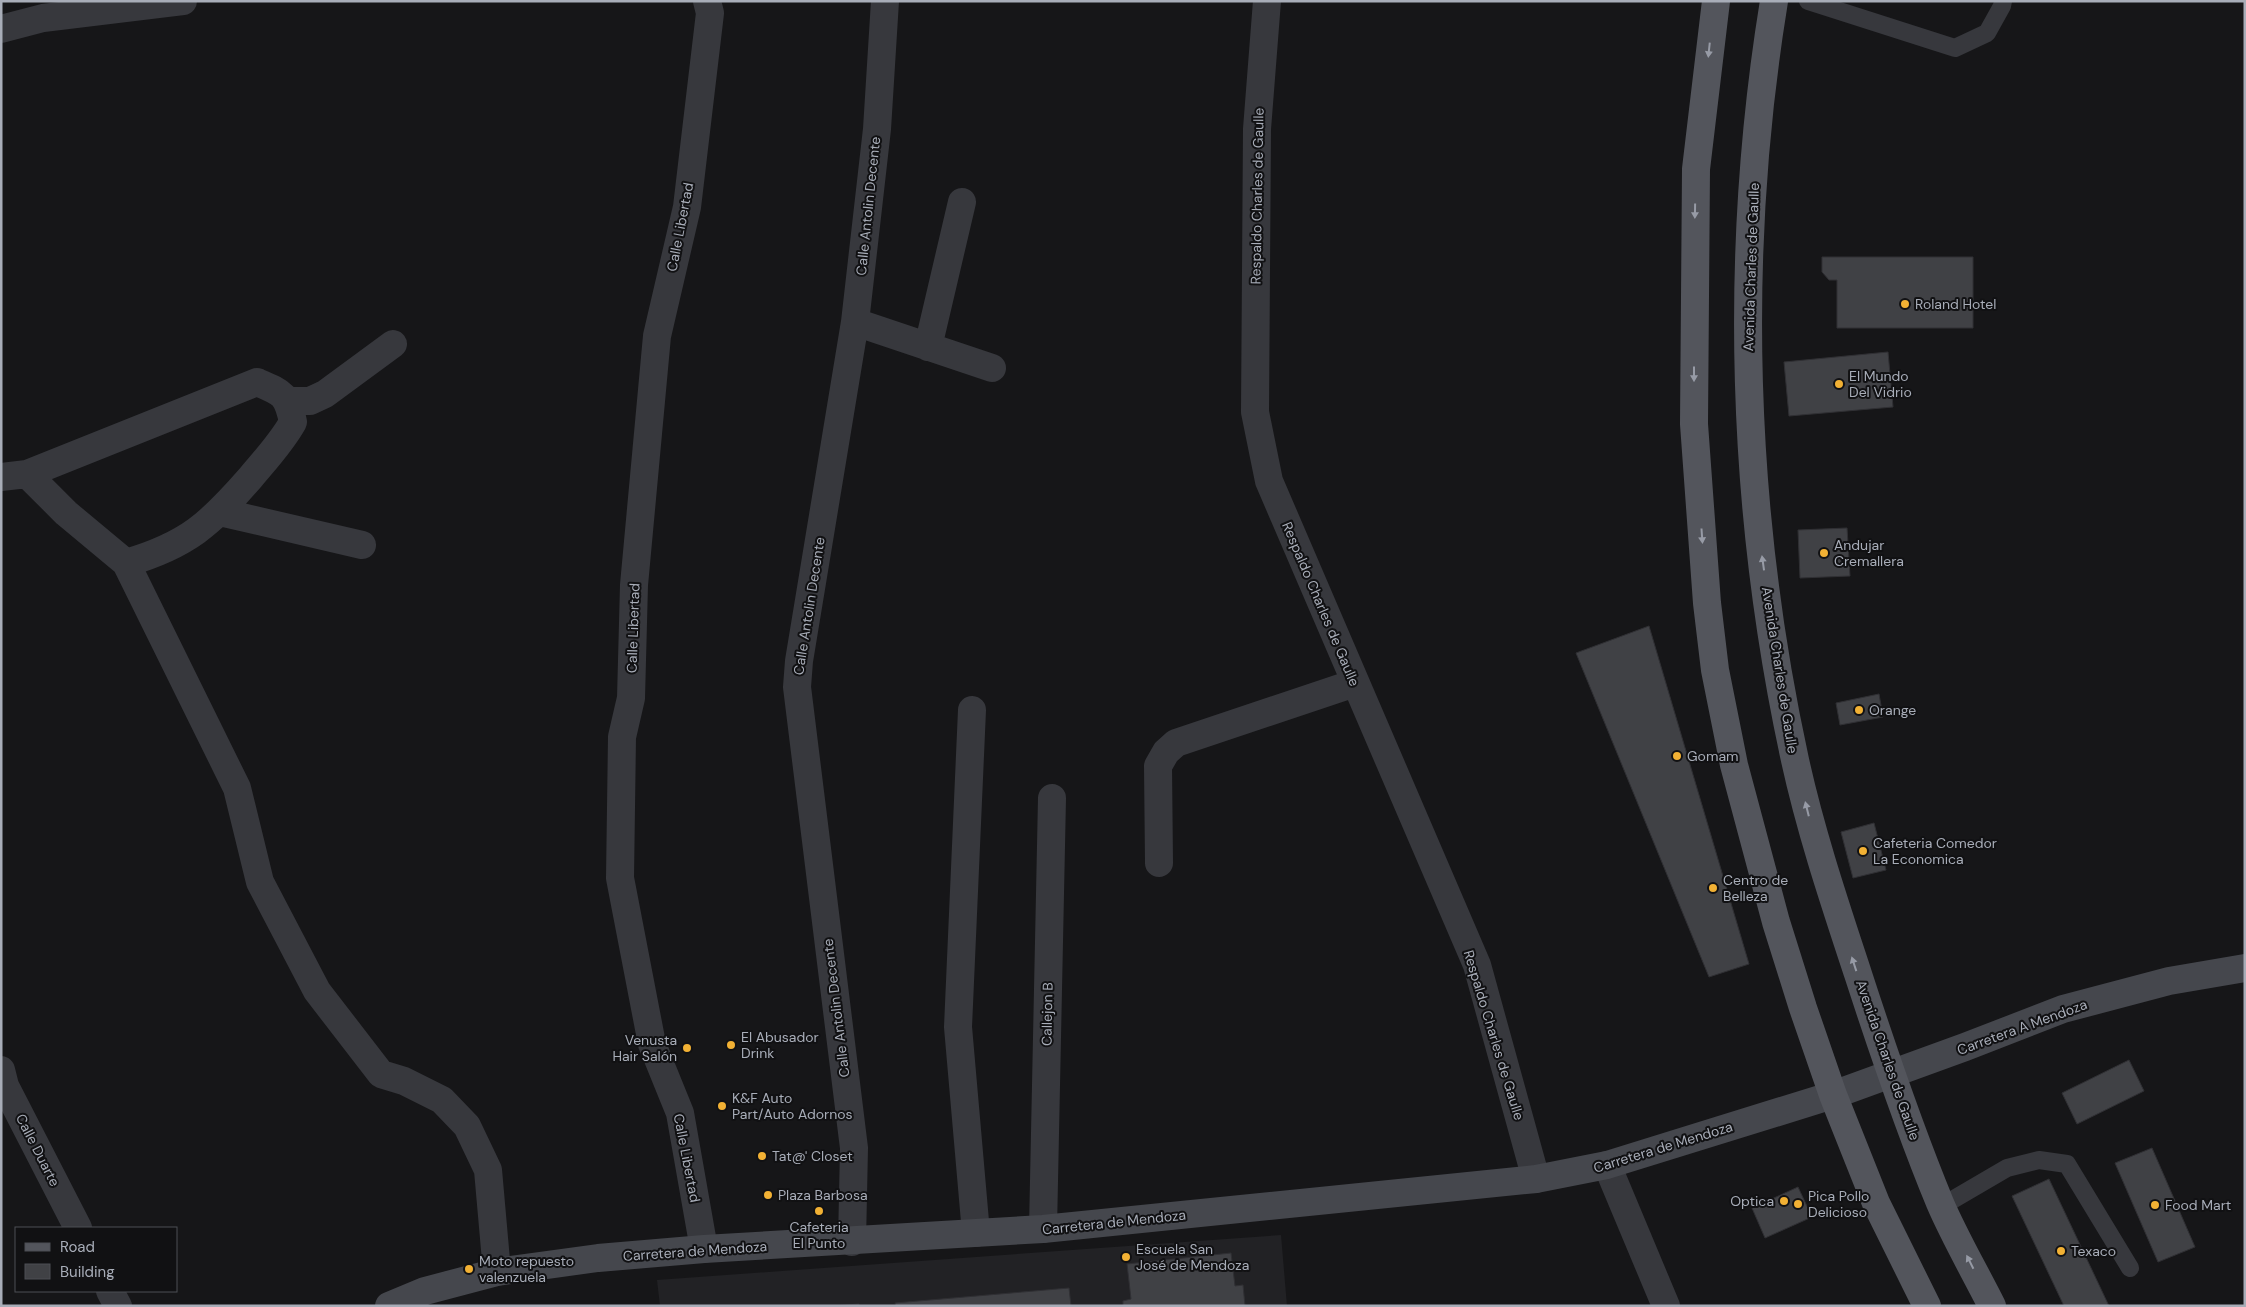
<svg xmlns="http://www.w3.org/2000/svg" width="2246" height="1307" viewBox="0 0 2246 1307" font-family="'DM Sans',sans-serif">
<rect width="100%" height="100%" fill="#161618"/>
<path fill="#222225" d="M1281,1235L1287,1306H660L657,1280Z"/>
<path fill="#404145" stroke="#303034" d="M1822,257H1973V328H1837V280H1829L1822,272Z
M1888,352L1893,407L1789,416L1784,362Z
M1847,528L1850,576L1800,578L1798,530Z
M1649,626L1749,964L1709,977L1576,653Z
M1879,694L1883,717L1840,725L1836,703Z
M1874,823L1886,870L1853,878L1841,832Z
M2129,1060L2144,1091L2077,1124L2062,1093Z
M2152,1148L2195,1247L2158,1262L2115,1163Z
M2049,1179L2109,1306H2064L2012,1196Z
M1798,1187L1812,1217L1765,1238L1752,1208Z
M1231,1253L1235,1286L1243,1285L1245,1306H1123V1301L1131,1299L1127,1264Z
M1069,1288L1071,1306H896L895,1303Z
M859,1304V1306H832Z"/>
<g fill="none" stroke-linecap="round" stroke-linejoin="round">
<path stroke="#37383d" stroke-width="18" d="M1808,1L1955,48L1987,33L2002,6L2003,1
M1942,1206L2007,1168L2039,1160L2067,1164L2130,1268"/>
<path stroke="#37383d" stroke-width="28" d="M1267,1L1257,129L1255,412L1269,481L1477,965L1536,1179
M1,29L43,18L183,1
M855,322L992,368
M928,347L962,202
M288,401H310L325,394L393,344
M27,474L66,513L126,563L237,788L260,882L317,991L381,1074L404,1081L442,1100L467,1126L488,1170L497,1272
M1,477L27,474L257,382C283,393 287,394 293,422C282,442 266,459 251,477C210,524 188,545 126,563
M220,512L362,545
M972,710L958,1027L976,1233
M1159,863L1158,766L1166,752L1176,743L1355,683
M1,1070L5,1086L78,1228
M1607,1165L1666,1306
M1043,1229L1052,798
M852,1242L854,1148L797,687L799,661L855,322L877,129L885,1
M704,1249L680,1113L652,1044L620,878L622,737L631,698L634,585L657,336L687,207L710,13L707,1
M110,1291L118,1306"/>
<path stroke="#45474d" stroke-width="28" d="M389,1306L425,1291L497,1272L598,1258L704,1249L1043,1229L1536,1179L1607,1165L1833,1095L1965,1047L2063,1009L2169,981L2245,968"/>
<path stroke="#53555c" stroke-width="28" d="M1716,1L1696,169L1694,424L1707,603L1715,670L1734,765L1776,922L1803,1008L1833,1095L1876,1203L1927,1306
M1774,1C1733,252 1741,512 1795,760C1811,833 1835,904 1858,974C1883,1051 1909,1128 1940,1203C1955,1238 1975,1272 1992,1306"/>
</g>
<defs><path id="oneway-solid" d="M-6-.8H1V-3.2L6.5 0L1 3.2V.8H-6Z" transform="scale(1.25)"/></defs>
<g fill="#979ba6">
<use href="#oneway-solid" transform="translate(1709 50) rotate(96)"/>
<use href="#oneway-solid" transform="translate(1695 211) rotate(91)"/>
<use href="#oneway-solid" transform="translate(1694 374) rotate(90)"/>
<use href="#oneway-solid" transform="translate(1702 536) rotate(86)"/>
<use href="#oneway-solid" transform="translate(1763 563) rotate(-98)"/>
<use href="#oneway-solid" transform="translate(1807 809) rotate(-104)"/>
<use href="#oneway-solid" transform="translate(1854 964) rotate(-108)"/>
<use href="#oneway-solid" transform="translate(1970 1262) rotate(-117)"/>
</g>
<g fill="#f2b134" stroke="#111113" stroke-width="2">
<circle cx="1905" cy="304" r="5"/>
<circle cx="1839" cy="384" r="5"/>
<circle cx="1824" cy="553" r="5"/>
<circle cx="1859" cy="710" r="5"/>
<circle cx="1677" cy="756" r="5"/>
<circle cx="1863" cy="851" r="5"/>
<circle cx="1713" cy="888" r="5"/>
<circle cx="731" cy="1045" r="5"/>
<circle cx="687" cy="1048" r="5"/>
<circle cx="722" cy="1106" r="5"/>
<circle cx="762" cy="1156" r="5"/>
<circle cx="768" cy="1195" r="5"/>
<circle cx="1784" cy="1201" r="5"/>
<circle cx="1798" cy="1204" r="5"/>
<circle cx="2155" cy="1205" r="5"/>
<circle cx="819" cy="1211" r="5"/>
<circle cx="2061" cy="1251" r="5"/>
<circle cx="1126" cy="1257" r="5"/>
<circle cx="469" cy="1269" r="5"/>
</g>
<g text-anchor="middle" stroke-width="4" stroke-linejoin="round" paint-order="stroke">
<g font-size="14" fill="#a8adb8" stroke="#111113">
<text transform="translate(1257 196) rotate(-89)" y="5">Respaldo Charles de Gaulle</text>
<text transform="translate(868 206) rotate(-84)" y="5">Calle Antolin Decente</text>
<text transform="translate(680 227) rotate(-79)" y="5">Calle Libertad</text>
<text transform="translate(1751 267) rotate(-88)" y="5">Avenida Charles de Gaulle</text>
<text transform="translate(1321 604) rotate(67)" y="5">Respaldo Charles de Gaulle</text>
<text transform="translate(809 606) rotate(-81)" y="5">Calle Antolin Decente</text>
<text transform="translate(633 628) rotate(-88)" y="5">Calle Libertad</text>
<text transform="translate(1780 670) rotate(81)" y="5">Avenida Charles de Gaulle</text>
<text transform="translate(836 1008) rotate(-97)" y="5">Calle Antolin Decente</text>
<text transform="translate(1047 1014) rotate(-89)" y="5">Callejon B</text>
<text transform="translate(2022 1027) rotate(-20)" y="5">Carretera A Mendoza</text>
<text transform="translate(1494 1035) rotate(73)" y="5">Respaldo Charles de Gaulle</text>
<text transform="translate(1888 1060) rotate(71)" y="5">Avenida Charles de Gaulle</text>
<text transform="translate(1663 1147) rotate(-17)" y="5">Carretera de Mendoza</text>
<text transform="translate(38 1150) rotate(63)" y="5">Calle Duarte</text>
<text transform="translate(687 1158) rotate(79)" y="5">Calle Libertad</text>
<text transform="translate(1114 1222) rotate(-6)" y="5">Carretera de Mendoza</text>
<text transform="translate(695 1251) rotate(-4)" y="5">Carretera de Mendoza</text>
</g>
<g font-size="14" fill="#a8adb8" stroke="#111113" text-anchor="start">
<text x="1915" y="309">Roland Hotel</text>
<text x="1849" y="381">El Mundo<tspan x="1849" dy="16">Del Vidrio</tspan></text>
<text x="1834" y="550">Andujar<tspan x="1834" dy="16">Cremallera</tspan></text>
<text x="1869" y="715">Orange</text>
<text x="1687" y="761">Gomam</text>
<text x="1873" y="848">Cafeteria Comedor<tspan x="1873" dy="16">La Economica</tspan></text>
<text x="1723" y="885">Centro de<tspan x="1723" dy="16">Belleza</tspan></text>
<text x="741" y="1042">El Abusador<tspan x="741" dy="16">Drink</tspan></text>
<text x="677" y="1045" text-anchor="end">Venusta<tspan x="677" dy="16">Hair Salón</tspan></text>
<text x="732" y="1103">K&amp;F Auto<tspan x="732" dy="16">Part/Auto Adornos</tspan></text>
<text x="772" y="1161">Tat@' Closet</text>
<text x="778" y="1200">Plaza Barbosa</text>
<text x="1808" y="1201">Pica Pollo<tspan x="1808" dy="16">Delicioso</tspan></text>
<text x="1774" y="1206" text-anchor="end">Optica</text>
<text x="2165" y="1210">Food Mart</text>
<text x="819" y="1232" text-anchor="middle">Cafeteria<tspan x="819" dy="16">El Punto</tspan></text>
<text x="1136" y="1254">Escuela San<tspan x="1136" dy="16">José de Mendoza</tspan></text>
<text x="2071" y="1256">Texaco</text>
<text x="479" y="1266">Moto repuesto<tspan x="479" dy="16">valenzuela</tspan></text>
</g>
</g>
<rect width="2246" height="1307" fill="none" stroke="#a8adb8" stroke-width="5"/>
<rect x="15" y="1227" width="162" height="65" fill="#111113" stroke="#4d4f55"/>
<rect x="25" y="1243" width="25" height="8" fill="#53555c" stroke="#4d4f55"/>
<text x="60" y="1252" font-size="15" fill="#a8adb8">Road</text>
<rect x="25" y="1264" width="25" height="15" fill="#404145" stroke="#4d4f55"/>
<text x="60" y="1277" font-size="15" fill="#a8adb8">Building</text>
</svg>
